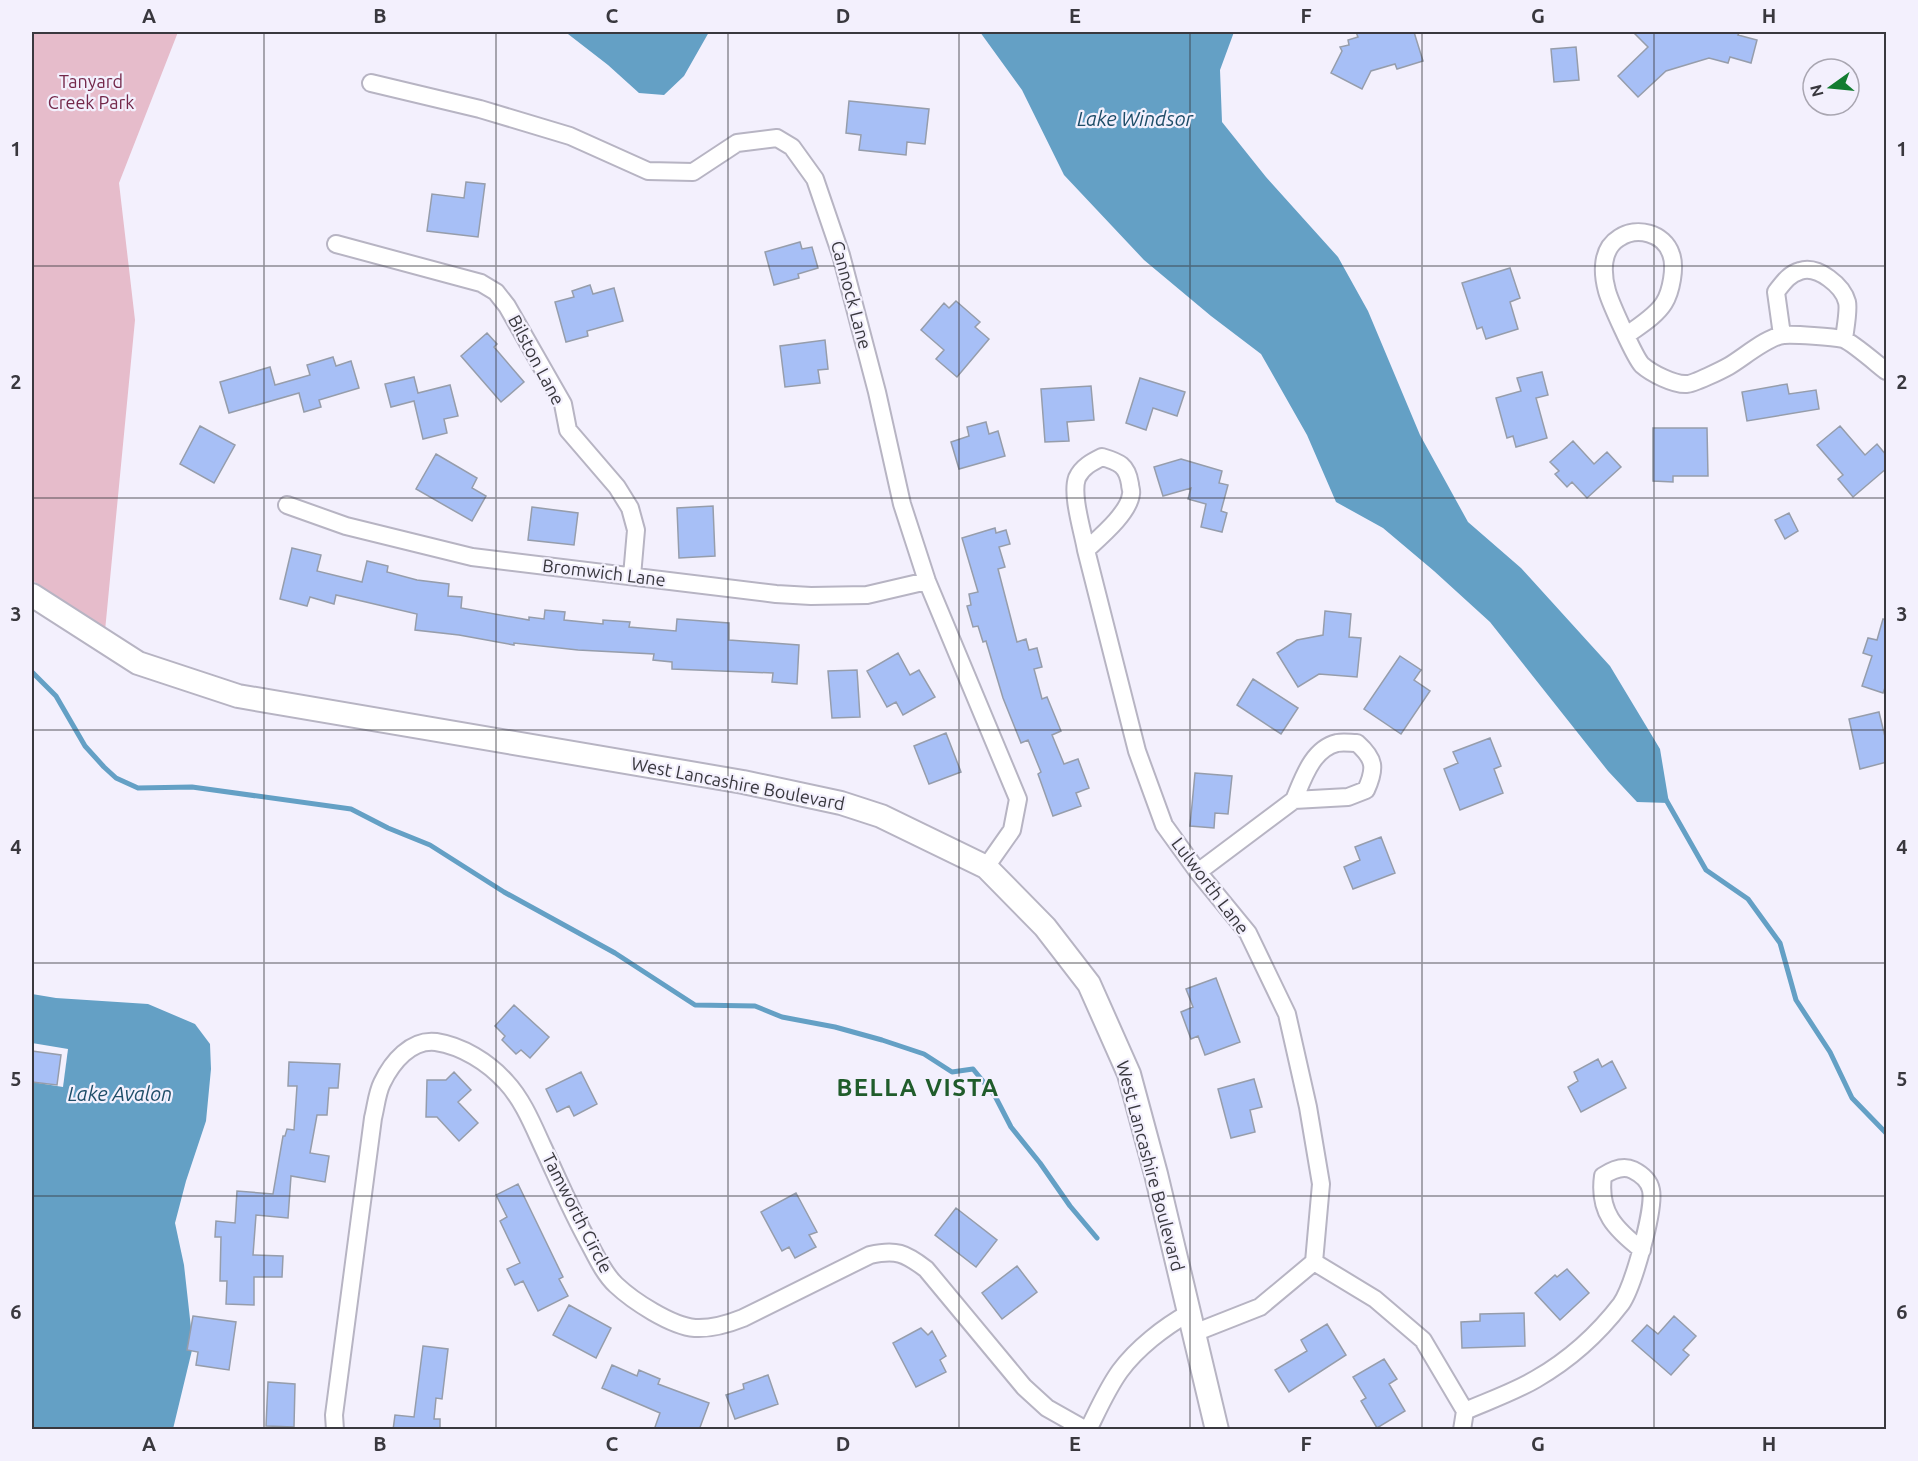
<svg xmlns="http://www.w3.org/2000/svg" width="1918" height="1461" viewBox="0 0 1918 1461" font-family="Ubuntu,sans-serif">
<rect width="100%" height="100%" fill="#f3f0fd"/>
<path fill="#e6bccb" d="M32,32H178L119,183L135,320L105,631L32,580Z"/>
<path fill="#64a0c5" d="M559,32H709L684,76L664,95L639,93L608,65L568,34Z
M980,32H1234L1220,70L1222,122L1266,177L1338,257L1368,311L1420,435L1468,522L1521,568L1610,666L1660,749L1669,803L1637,802L1608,771L1490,622L1434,571L1383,528L1336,502L1307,435L1261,354L1211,316L1144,260L1064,175L1022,90Z
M32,994L56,998L148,1004L195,1024L210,1044L211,1069L206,1121L186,1181L175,1223L184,1265L193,1346L173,1429H32Z"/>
<path fill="#f3f0fd" d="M32,1043L68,1049L63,1087L32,1082Z"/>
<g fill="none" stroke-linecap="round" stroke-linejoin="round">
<path stroke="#64a0c5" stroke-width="5" d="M32,672L56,696L85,746L104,767L116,778L138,788L192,787L351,809L388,828L430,845L504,892L615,953L695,1005L755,1006L782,1017L835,1027L882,1040L924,1054L952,1072L973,1069L995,1096L1011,1127L1040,1163L1070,1206L1097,1238
M1665,798L1706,870L1748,899L1780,943L1796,1000L1830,1052L1852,1098L1886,1133"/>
</g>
<path fill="#a7bff6" stroke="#969dab" stroke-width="1.5" d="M1356,32H1414L1423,61L1397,69L1395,64L1371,71L1362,89L1331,73L1342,51L1340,47L1349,45L1348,40L1358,37Z
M1633,32H1740L1738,35L1757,40L1751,63L1730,57L1728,63L1709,58L1666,71L1638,97L1618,76L1648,47Z
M1576,47L1579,80L1554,82L1551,49Z
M849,101L929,109L925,144L907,142L906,155L859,150L861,135L846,133Z
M466,182L485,184L478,237L427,231L432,194L464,198Z
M800,242L802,249L812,247L818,268L798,274L799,278L774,285L765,252Z
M1510,268L1520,298L1510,302L1518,329L1486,339L1482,327L1477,329L1462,283Z
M590,285L593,294L614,288L623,321L587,331L588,336L566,342L555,302L574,297L572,291Z
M956,301L980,322L975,327L989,339L957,377L936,359L944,350L921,330L944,303L949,308Z
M487,333L497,344L494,347L524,382L501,402L461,356Z
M825,340L828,369L818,370L820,383L785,387L780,346Z
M333,357L336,366L351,361L359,388L319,400L321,407L304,412L299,393L229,413L220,382L270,367L275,385L310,375L307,365Z
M1542,372L1548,395L1536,398L1547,438L1516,447L1513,436L1507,438L1496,398L1521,391L1517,378Z
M414,377L418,393L450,385L458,416L444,419L447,433L423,439L414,401L391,407L385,384Z
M1140,378L1185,392L1177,416L1153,408L1146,430L1126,423Z
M1787,384L1789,394L1816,390L1819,409L1747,421L1742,392Z
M1091,386L1094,420L1067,422L1069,441L1045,442L1041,389Z
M986,422L989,434L998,431L1005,456L959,469L951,442L969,436L967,427Z
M200,426L235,445L214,483L180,464Z
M1840,426L1865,455L1877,444L1887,456V468L1853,497L1838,479L1843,475L1817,445Z
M1653,428H1707L1708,476H1673V482L1653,481Z
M1573,441L1594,464L1607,452L1621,467L1587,498L1572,482L1567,487L1555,474L1559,471L1550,462Z
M436,454L477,478L472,488L486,496L472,521L416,489Z
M1181,459L1222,471L1219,483L1228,485L1221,511L1227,513L1222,532L1201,527L1206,504L1188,499L1191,488L1163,496L1154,467Z
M713,506L715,556L679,558L677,508Z
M532,507L578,513L574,545L528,540Z
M1789,513L1798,531L1785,539L1775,520Z
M995,528L996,533L1006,530L1010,544L999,547L1005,567L998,569L1017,642L1026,639L1029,650L1037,648L1042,667L1034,669L1042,699L1047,697L1061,731L1052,735L1064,764L1078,759L1089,788L1076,793L1081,806L1053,816L1038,774L1041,772L1028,740L1021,743L1003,698L986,641L983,642L978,626L973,627L967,606L971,605L969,594L978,592L962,538Z
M292,548L321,555L317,571L362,582L367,561L388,566L387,572L417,580L449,584L448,596L462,597L461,608L529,620V617L544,619L545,610L565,612L564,620L603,624V620L630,622L629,627L676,631L677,619L729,623V640L799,645L797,684L772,682L773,673L672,669V662L653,660L654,654L578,650L514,643V645L459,635L415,630L417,614L336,595L334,604L310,597L307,606L280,599Z
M1325,611L1351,614L1349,637L1361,638L1357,677L1319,674L1298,687L1277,653L1297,640L1323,635Z
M1883,619L1887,620V682L1883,693L1862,686L1872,656L1863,653L1868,638L1877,640Z
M898,653L910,675L919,670L935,697L903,715L896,702L887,707L867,671Z
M1400,656L1421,670L1414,680L1430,691L1401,734L1364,709Z
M857,670L860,717L832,718L828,671Z
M1253,679L1298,708L1281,734L1237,705Z
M1879,712L1887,745V762L1860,769L1849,719Z
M946,733L961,772L929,784L914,746Z
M1490,738L1501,766L1494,769L1503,793L1460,810L1444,769L1458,763L1453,752Z
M1195,773L1232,776L1228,814L1215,813L1214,828L1190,826Z
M1381,837L1395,873L1353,889L1344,867L1360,860L1355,847Z
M1216,978L1240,1042L1205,1055L1198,1036L1191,1039L1181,1012L1193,1007L1186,989Z
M514,1005L549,1037L530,1058L521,1050L516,1054L502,1040L505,1036L495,1026Z
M32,1051L61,1055L57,1085L32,1082Z
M1598,1059L1602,1067L1612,1061L1626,1088L1581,1112L1568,1087L1578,1081L1574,1072Z
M289,1062L340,1064L338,1088H329L327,1115H317L310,1153L329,1156L325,1182L291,1176L288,1218L256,1215L253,1255L283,1256L282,1277H254V1305L226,1304L227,1281H220L221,1237H215L216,1221L235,1223L237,1191L273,1194L283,1136H285L287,1129L294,1130L297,1086H288Z
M454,1072L471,1090L458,1102L478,1123L459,1141L437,1117H426L427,1080H446Z
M581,1072L597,1104L574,1116L569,1106L557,1112L546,1089Z
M1254,1079L1262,1107L1250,1110L1255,1132L1231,1138L1218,1089Z
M518,1184L563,1277L559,1279L568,1296L538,1311L523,1281L515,1285L507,1269L520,1263L500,1221L507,1217L496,1195Z
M796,1193L817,1232L809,1235L816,1247L795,1258L789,1247L782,1251L761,1212Z
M956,1208L997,1240L976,1267L935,1235Z
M1017,1266L1037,1292L1002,1319L982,1293Z
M1567,1269L1589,1293L1560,1320L1535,1293L1555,1275L1557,1277Z
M569,1305L611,1328L596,1358L553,1335Z
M1524,1313L1525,1346L1462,1348L1461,1322L1480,1321V1314Z
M193,1316L236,1322L229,1370L196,1365L198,1352L187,1350Z
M1674,1316L1696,1336L1683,1350L1689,1355L1671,1375L1632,1341L1647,1325L1658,1334Z
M1327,1324L1346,1355L1289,1392L1275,1370L1307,1351L1301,1340Z
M921,1328L928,1335L932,1331L946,1356L940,1360L946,1372L916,1387L893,1343Z
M423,1346L448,1349L442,1399L436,1398L434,1419H440V1430H393L395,1415L414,1417Z
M1384,1359L1397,1379L1389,1384L1405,1411L1377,1428L1361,1401L1366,1398L1353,1377Z
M612,1365L637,1376L639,1370L660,1379L658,1384L709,1403L699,1430H654L660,1413L602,1388Z
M768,1375L778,1404L735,1419L726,1395L744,1389L743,1384Z
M268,1382L295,1384L294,1427L266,1426Z"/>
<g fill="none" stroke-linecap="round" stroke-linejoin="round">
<g stroke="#b7b4c3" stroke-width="20">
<path id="street" d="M371,83L480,109L570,136L648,171L693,172L737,143L777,138L792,147L815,179L841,255L877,392L902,504L927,581L1018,799L1012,830L986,867
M336,244L481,283L496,292L507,306L563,404L568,430L617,487L630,508L636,530L632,576
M1627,335C1639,326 1656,316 1664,303C1671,292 1676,267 1671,254C1664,233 1637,226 1619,238C1601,249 1602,273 1607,291C1610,302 1635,358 1642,365C1651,373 1674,385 1687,384C1693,384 1722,370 1729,366C1743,358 1768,336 1784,335C1794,334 1833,337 1843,339C1852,342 1877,364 1886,371
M1782,335L1776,292C1783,283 1789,274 1800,271C1818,265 1843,286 1847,302C1849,310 1845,330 1844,339
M287,505L346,526L472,557L776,594L811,596L867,595L927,581
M1086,550C1083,532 1071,495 1077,478C1082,467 1092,462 1102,457C1119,462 1127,465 1130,484C1130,488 1132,491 1131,494C1129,513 1100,537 1086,550L1137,751L1164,825L1198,872L1248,933L1287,1014L1308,1107L1321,1184L1314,1262L1260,1307L1194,1333
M1198,872L1294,800L1348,797L1366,790C1376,768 1375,759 1357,743C1351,743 1343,742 1337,743C1312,749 1303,779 1294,800
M1314,1262L1375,1299L1423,1340L1465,1411L1462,1430
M1465,1411C1488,1401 1514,1392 1536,1379C1569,1360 1598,1334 1621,1304C1633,1287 1655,1209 1651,1190C1649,1180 1641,1174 1633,1170C1623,1165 1612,1170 1603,1176C1598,1212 1615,1229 1642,1250
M335,1430L334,1415L373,1118C376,1106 377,1093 382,1083C392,1062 411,1039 436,1042C462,1046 488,1062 506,1082C522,1099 532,1123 542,1145C557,1177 571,1211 589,1243C596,1256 604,1274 616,1285C633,1301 671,1326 695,1328C712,1329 728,1324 743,1318L870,1255C896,1249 905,1253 926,1269L1024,1387L1047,1408L1086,1430
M1088,1430C1098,1410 1107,1389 1120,1371C1137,1348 1164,1327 1189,1313"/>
</g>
<g stroke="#b7b4c3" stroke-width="26">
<path id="secondary" d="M32,595L138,663L238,696L743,782L841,803L881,816L986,867L1045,927L1089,984L1129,1074L1156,1174L1217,1430"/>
</g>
<use href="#street" stroke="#fff" stroke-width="16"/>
<use href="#secondary" stroke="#fff" stroke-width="22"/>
</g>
<path fill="none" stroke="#39383e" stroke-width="1.5" stroke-opacity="0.55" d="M264,32V1430M496,32V1430M728,32V1430M959,32V1430M1190,32V1430M1422,32V1430M1654,32V1430M32,266H1886M32,498H1886M32,730H1886M32,963H1886M32,1196H1886"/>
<g text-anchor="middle" stroke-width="4.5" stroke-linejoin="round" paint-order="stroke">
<g font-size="18" fill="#74284a" stroke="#f3f0fd">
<text x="91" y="88">Tanyard<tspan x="91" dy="21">Creek Park</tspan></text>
</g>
<g font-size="18" fill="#39383e" stroke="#f3f0fd">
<text transform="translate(851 295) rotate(75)" y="6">Cannock Lane</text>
<text transform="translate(536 360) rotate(62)" y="6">Bilston Lane</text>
<text transform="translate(604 573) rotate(7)" y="6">Bromwich Lane</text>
<text transform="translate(738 784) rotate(11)" y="6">West Lancashire Boulevard</text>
<text transform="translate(1210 886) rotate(53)" y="6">Lulworth Lane</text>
<text transform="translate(1150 1166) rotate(75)" y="6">West Lancashire Boulevard</text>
<text transform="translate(577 1213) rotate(63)" y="6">Tamworth Circle</text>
</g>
<g font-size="20" font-style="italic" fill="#1e4d68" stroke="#f3f0fd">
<text x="1135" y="126">Lake Windsor</text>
<text x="120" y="1101">Lake Avalon</text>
</g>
<g font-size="24" font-weight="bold" letter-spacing="1.5" fill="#205c2b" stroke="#f3f0fd">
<text x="918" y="1096">BELLA VISTA</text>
</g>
</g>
<rect width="1918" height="1461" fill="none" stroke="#f3f0fd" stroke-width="66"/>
<g transform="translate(1831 87) rotate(255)"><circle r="28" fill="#f3f0fd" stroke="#a9a6b1" stroke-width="1.5"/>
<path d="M0-4.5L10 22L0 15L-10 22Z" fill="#127c30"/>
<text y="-9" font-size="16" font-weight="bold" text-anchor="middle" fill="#39383e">N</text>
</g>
<rect x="33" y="33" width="1852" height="1395" fill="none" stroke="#39383e" stroke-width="2"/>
<g font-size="20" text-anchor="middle" font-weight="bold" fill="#39383e">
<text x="149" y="23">A</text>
<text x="380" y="23">B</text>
<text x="612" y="23">C</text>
<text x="843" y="23">D</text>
<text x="1075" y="23">E</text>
<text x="1306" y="23">F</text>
<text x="1538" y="23">G</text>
<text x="1769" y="23">H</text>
<text x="16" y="156">1</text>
<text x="1902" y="156">1</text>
<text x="16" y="389">2</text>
<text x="1902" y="389">2</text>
<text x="16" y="621">3</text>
<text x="1902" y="621">3</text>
<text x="16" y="854">4</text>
<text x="1902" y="854">4</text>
<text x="16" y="1086">5</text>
<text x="1902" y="1086">5</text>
<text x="16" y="1319">6</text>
<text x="1902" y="1319">6</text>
<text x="149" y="1451">A</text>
<text x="380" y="1451">B</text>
<text x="612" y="1451">C</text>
<text x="843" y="1451">D</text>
<text x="1075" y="1451">E</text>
<text x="1306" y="1451">F</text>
<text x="1538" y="1451">G</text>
<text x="1769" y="1451">H</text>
</g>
</svg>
